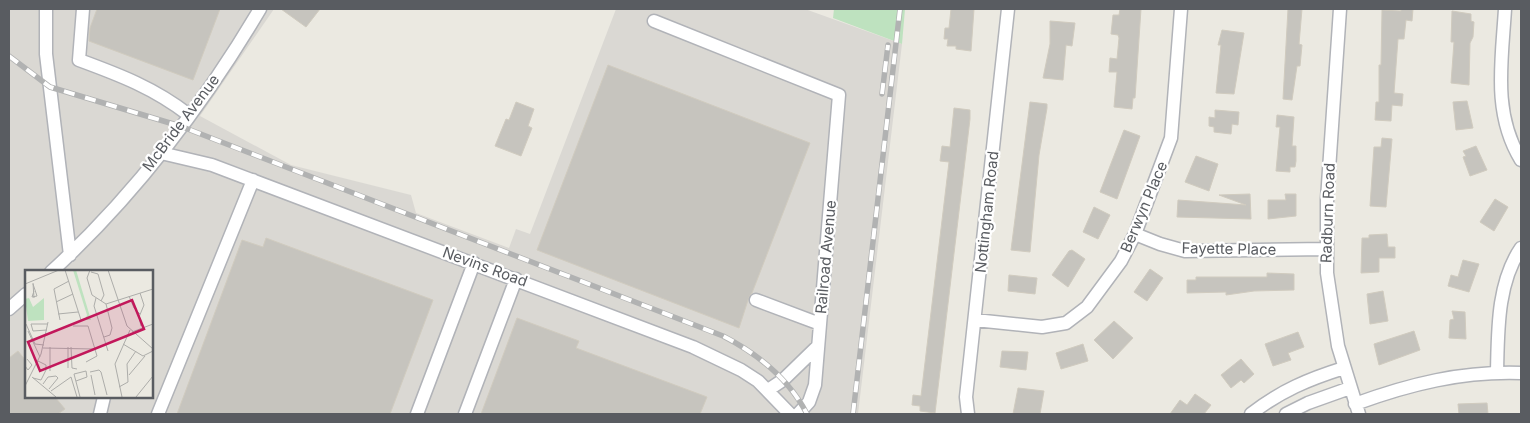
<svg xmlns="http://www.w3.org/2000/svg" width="1530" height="423" viewBox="0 0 1530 423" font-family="Inter,sans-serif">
<rect width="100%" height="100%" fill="#ebe9e1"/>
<path fill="#dad8d3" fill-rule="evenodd" d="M9,9H274L200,116L291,165L411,195L416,213L509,248L516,229L530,234L616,9H805L902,44L858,414H9ZM26,272H151V397H26Z"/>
<path fill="#bee2bf" d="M834,9H905L902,44L833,18Z"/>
<path fill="#c6c4be" stroke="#d0cbbf" d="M97,9H220L193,80L89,41L90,28Z
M281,9H320L306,27Z
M951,9H974L971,51L956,49V46H947L948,39H944L945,28H949Z
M1120,9H1141L1135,98H1133L1132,109L1114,107L1117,72H1109L1110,58L1117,59L1119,38L1118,35L1111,34L1113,15H1119Z
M1288,9H1302L1299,44L1302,45L1300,66H1297L1292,100L1283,99Z
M1401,9H1413L1412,21L1406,20L1404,39H1398L1394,93L1403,94L1402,106L1392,105L1391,121L1375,120L1376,102H1379V65H1381L1382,10L1401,11Z
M1452,11L1471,14V21L1474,22L1473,37L1470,43L1469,85L1451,83L1454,42H1451Z
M1050,21L1075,23L1072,46L1066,45L1063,80L1043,78L1050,44Z
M1222,30L1244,33L1234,94L1216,93L1221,45H1218Z
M608,65L810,143L752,293L749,297L739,328L537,250Z
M1467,101L1473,128L1456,130L1453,102Z
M516,102L534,109L528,126L532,128L521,156L495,146L506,119L509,120Z
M1030,102L1047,104V108L1039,155L1030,252L1011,250Z
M954,108L970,110V119L935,413L920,411V406L912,405L913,395L921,396L949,162L940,161L942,146L950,147Z
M1215,110L1239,112L1238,125L1232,124L1231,134L1214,132V127L1209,126V117L1215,118Z
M1277,115L1294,117L1292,146H1296V161L1295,167H1290V172L1276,171L1280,127H1276Z
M1124,130L1140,136L1117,199L1100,192Z
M1382,138L1392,139L1386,207L1370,206L1374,147H1381Z
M1476,146L1487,170L1470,176L1463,157L1466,156L1463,151Z
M1196,156L1218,164L1209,191L1185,182Z
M1250,194L1251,219L1177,217L1178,200L1246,205L1219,195Z
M1285,194H1296V216L1268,219V200H1286Z
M1495,199L1508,207L1494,231L1480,222Z
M1094,207L1110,215L1098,239L1083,232Z
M1387,234L1388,247H1395V258H1379V272L1361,273L1362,238H1369V235Z
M266,238L433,300L390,414H177L242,240L263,247Z
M1072,250L1085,259L1068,287L1052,275L1069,251Z
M1463,260L1479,264L1469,292L1448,286L1451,275L1458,277Z
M1150,269L1163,278L1147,301L1134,292Z
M1267,273L1294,274V290L1254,291L1226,295V292L1187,293V280H1196V277H1267Z
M1009,275L1037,278L1035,294L1008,291Z
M1383,291L1388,321L1370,324L1367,294Z
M1452,311L1465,312L1466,339L1449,338L1450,320L1454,319Z
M517,318L579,341L576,348L707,397L700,414H481Z
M1114,321L1133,338L1113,359L1094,340Z
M1414,331L1420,350L1379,365L1374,344Z
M1298,332L1304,347L1288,353L1291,360L1273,366L1265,344Z
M1083,344L1088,361L1061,369L1056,353Z
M18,351L26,361V397H55L65,409L58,414H9V358Z
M1002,351L1028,352L1026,370L1000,367Z
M1241,359L1254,374L1244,383L1241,380L1231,388L1221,375Z
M1018,388L1044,391L1040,414H1013Z
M1195,394L1211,405L1204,414H1170L1180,400L1187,405Z
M1487,403L1488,414H1459L1458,404Z"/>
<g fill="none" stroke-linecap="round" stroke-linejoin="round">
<g stroke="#b1b3b8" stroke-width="15">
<path id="minor" d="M46,9V54L70,255
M83,9L79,60C120,75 154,88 189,115
M1340,9L1327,199V273L1338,346L1359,414
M1505,9C1502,60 1492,113 1521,160
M654,21L839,95L815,385L809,402L798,414
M161,153L212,165L693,347L741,370L758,381L790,414
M1135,234L1160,244L1185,251L1326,249
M51,272C134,196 203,105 260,9
M756,300L820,324
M9,309L26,294
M975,320L1042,327L1066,323L1087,307L1121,261L1135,234L1171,138L1181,9
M1497,372C1498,331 1497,283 1521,248
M768,390L783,380L818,346
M1355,404C1410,384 1462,371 1521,373
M100,414L104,397
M158,414L253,180
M417,414L474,263
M465,414L516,279
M968,414L966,397L1008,9
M1251,414C1280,391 1309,379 1344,368
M1286,414L1308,403L1350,388"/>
</g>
<use href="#minor" stroke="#fff" stroke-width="12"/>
<g stroke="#b1b2b2" stroke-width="5.5">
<path id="rail" d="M9,56L50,87L180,126L723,336C758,354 789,379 807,414
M882,94L888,45
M853,414L900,9"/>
</g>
<use href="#rail" stroke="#fff" stroke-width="4" stroke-dasharray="11" stroke-linecap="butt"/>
</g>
<g text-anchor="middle" stroke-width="4.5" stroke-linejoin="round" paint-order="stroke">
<g font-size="15" fill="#595c61" stroke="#fff">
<text transform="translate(181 123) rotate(-53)" y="5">McBride Avenue</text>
<text transform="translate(1144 207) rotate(-67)" y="5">Berwyn Place</text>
<text transform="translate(987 212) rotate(-84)" y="5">Nottingham Road</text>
<text transform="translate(1328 213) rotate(-88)" y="5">Radburn Road</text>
<text transform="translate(1229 249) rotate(1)" y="5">Fayette Place</text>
<text transform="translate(826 257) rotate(-85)" y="5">Railroad Avenue</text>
<text transform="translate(485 267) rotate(20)" y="5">Nevins Road</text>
</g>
</g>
<g transform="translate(25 270)">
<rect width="128" height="128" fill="#ebe9e1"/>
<path d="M48,0H51L66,50H60L62,45ZM4,28L8,37L19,28V50L3,51L0,29Z" fill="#bee2bf"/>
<path fill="none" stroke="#adadaa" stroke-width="1" d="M40,0L56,50M65,0L62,8L67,25L81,34L128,19M83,0L102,56L128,79M66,2L73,4L79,25L76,31M8,13L9,28M0,14L34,0M8,14L12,26L7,27L9,21M115,23L119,35L114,47L116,56M104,26L109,38L115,44M71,28L69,36L83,81M31,32L48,24M33,44L53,42M35,50L29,19L44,11M1,54L10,74L19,75M48,56H63L72,86L61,92M22,60L8,61L6,54H23M3,61L15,87M107,62L128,54M79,67L85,65L87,58L81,34M98,74L118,86L128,81M25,77V101M43,77V98M46,77L47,98L52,99M18,78L69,79M0,96L3,100L7,95L2,89M65,102L74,100L76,102L82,125M66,105L70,125M104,105L120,86M7,107L31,127M8,108L16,110L21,100V95L13,91M51,111L62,107L61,101L49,104L55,127M18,114L23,107L31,106L33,108L24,119M0,116L16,84L23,52M94,117L103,112L102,94L111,81M26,121L46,107L52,127M97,127L90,94L105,60M111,127L128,106"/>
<path fill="#c2185b" fill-opacity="0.15" stroke="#c2185b" stroke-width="2.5" d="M107,30L119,59L15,101L3,72Z"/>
<rect width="128" height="128" fill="none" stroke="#595c61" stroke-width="2.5"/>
</g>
<rect width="1530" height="423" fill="none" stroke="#595c61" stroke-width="20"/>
</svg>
